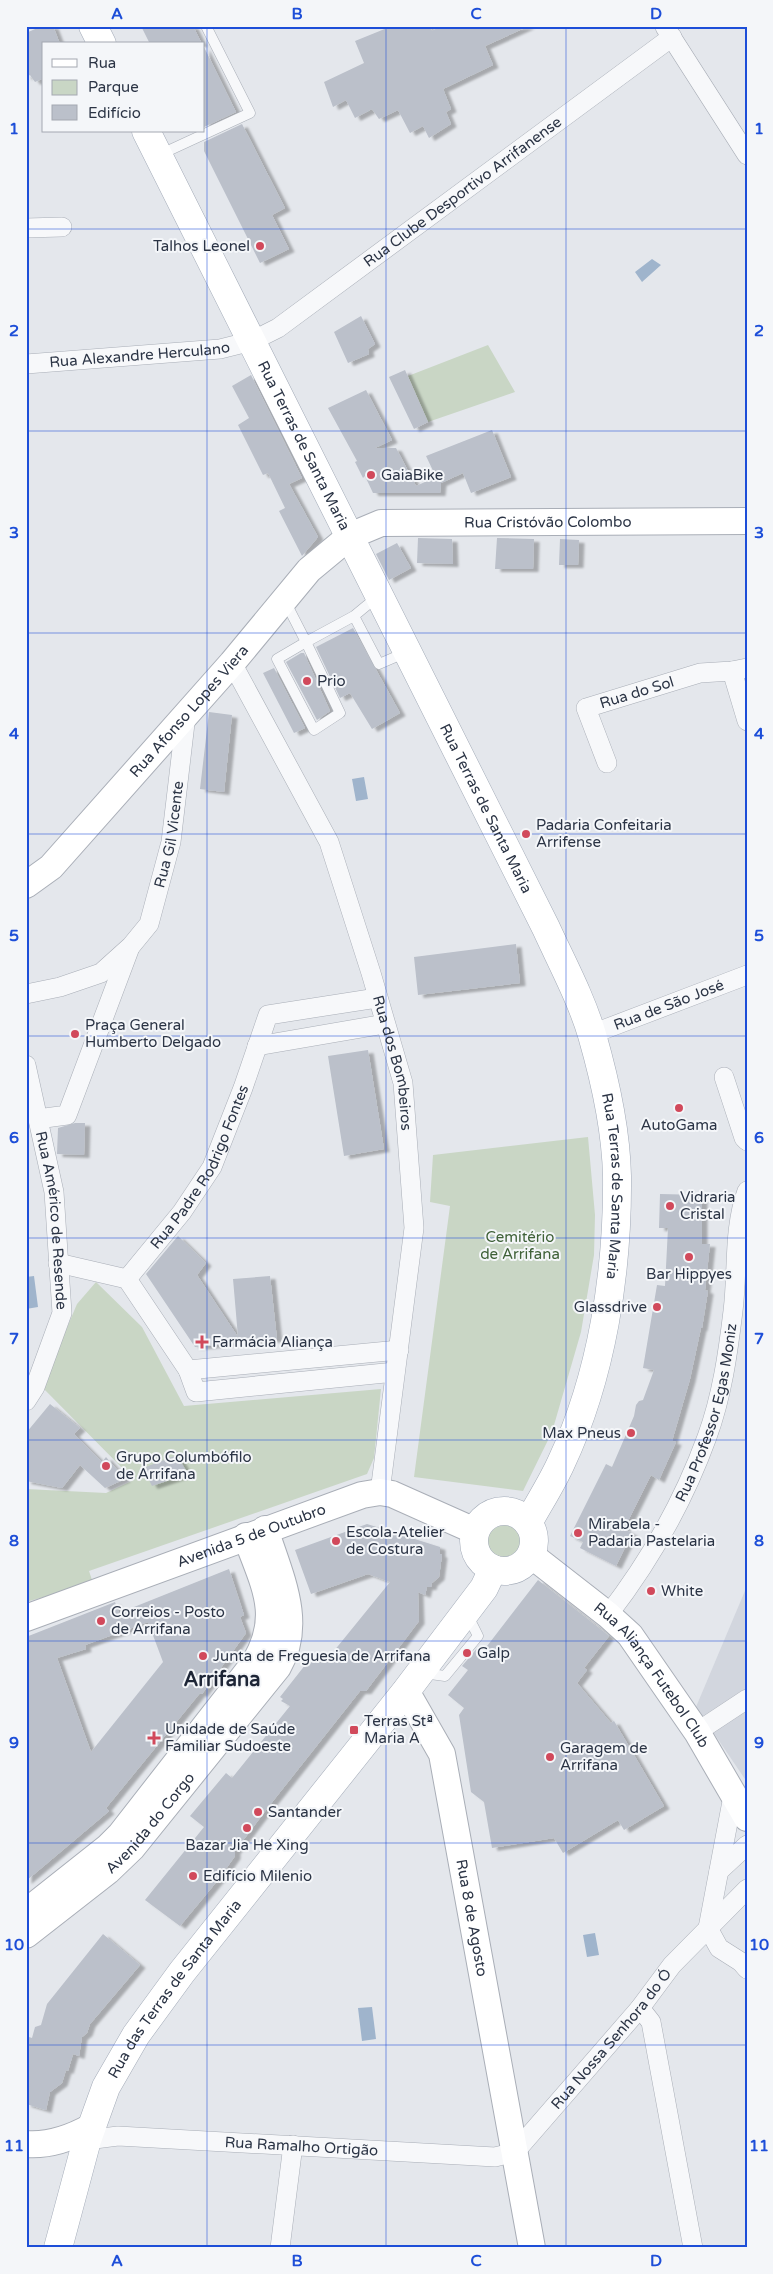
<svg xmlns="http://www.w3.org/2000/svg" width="773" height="2274" viewBox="0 0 773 2274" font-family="'Varela Round',sans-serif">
<defs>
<filter id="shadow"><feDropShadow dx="5.5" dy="3" stdDeviation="1" flood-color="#0004"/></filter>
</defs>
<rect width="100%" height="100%" fill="#e4e7ec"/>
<path fill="#d2d6de" d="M747,1586V1782L696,1707Z"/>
<path fill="#c9d6c5" d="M488,345L515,392L428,422L408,376Z
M588,1137L595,1215L594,1255L581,1332L552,1432L523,1491L414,1477L450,1206L430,1202L433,1155Z
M96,1282L142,1327L184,1406L381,1389L374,1458L367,1474L89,1571L93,1583L26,1602V1489L106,1493L134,1480L42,1387L77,1304Z
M486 1545a20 20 0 1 1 40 0a20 20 0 1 1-40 0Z"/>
<path fill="#9fb4cc" d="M652,259L661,265L642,282L635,272Z
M364,777L368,799L356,801L352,779Z
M34,1276L38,1307L26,1309V1277Z
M595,1933L599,1955L587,1957L583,1935Z
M372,2007L376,2039L362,2041L358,2008Z"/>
<path fill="#bbc0ca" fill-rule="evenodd" filter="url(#shadow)" d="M42,26H53L60,44H44V78L35,82L30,75L26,77V33Z
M141,26H193L202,44H150Z
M392,26H430L432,31L441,26H529L485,46L493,65L443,89L451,109L446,112L451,124L429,138L423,126L410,133L398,110L379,119L372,109L355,118L346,100L333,107L324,82L364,63L355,41Z
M204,47L236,112L204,127Z
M242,124L285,208L272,215L289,249L260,263L204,151V142Z
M361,316L375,344L368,349L369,354L348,363L334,332Z
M405,370L428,422L414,429L389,377Z
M251,375L302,478L289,484L318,537L302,556L279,511L285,508L268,473L263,475L238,425L249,418L232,386Z
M366,390L392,440L375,448H396L416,486L436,477L426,456L492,430L511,477L471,493L463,473L441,483L440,493H373L365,476L363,478L355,462L357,461L328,408Z
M418,538L452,539L453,564L417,563Z
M497,538L534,539L533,569H495Z
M560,539L579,540L578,565H559Z
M397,543L411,568L389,580L376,554Z
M353,628L400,713L372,729L350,693L340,698L316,647Z
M301,653H304L330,711L317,720L286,662Z
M274,668L305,728L294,733L263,673Z
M209,712L232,715L224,792L200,789Z
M516,944L520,983L418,995L414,957Z
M368,1050L384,1149L344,1156L328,1056Z
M75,1123H85L84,1155L57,1154L58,1128Z
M660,1194L702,1195V1244H710L705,1290L708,1291L702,1328H701L690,1379L672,1441L676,1442L659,1480L651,1475L624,1529L632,1533L616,1566L580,1548L583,1542L570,1536L606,1464L612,1467L634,1416L636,1405L639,1401L643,1400L654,1370L643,1368L657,1285L665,1286L668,1228H659Z
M178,1236L206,1263L197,1275L238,1337L233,1279L270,1276L277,1339L195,1347L146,1274Z
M50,1404L80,1428L74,1434L102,1462L106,1457L125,1479L105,1488L80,1465L62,1488L26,1481V1433Z
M177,1455L188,1474L152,1486L143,1468Z
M367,1524L440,1547V1554L442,1555L439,1577L432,1583L431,1587H427L425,1595L418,1592L419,1621L366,1691H360L269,1806L235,1851V1856L218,1880L180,1926L145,1900L204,1827L190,1816L226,1773L232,1778L290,1706L281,1701L283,1699L280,1697L313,1655L316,1654L325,1662L390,1582L368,1574L311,1594L295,1550Z
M229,1569L244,1615L240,1617L246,1633L202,1694L200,1693L106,1808L109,1811L26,1881V1637L115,1602L119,1613ZM148,1622L163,1662L91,1752L57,1658L86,1649L85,1645Z
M538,1580L609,1636L584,1668L587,1670L577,1683L611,1723L614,1721L664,1806L624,1830L618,1820L563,1853L554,1838L492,1848L484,1802L471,1792L459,1715L464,1708L448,1695L468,1670L462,1666L479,1646L484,1650Z
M103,1934L140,1965L90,2024L87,2033L82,2037L79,2056L73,2054L68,2071L66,2070L62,2083L50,2092L46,2110L26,2104V2036L32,2038L35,2027L41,2025L47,2004Z"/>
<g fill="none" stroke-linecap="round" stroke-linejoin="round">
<g stroke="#a9aeb7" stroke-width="11">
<path id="lane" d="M159,155L250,113L206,26
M285,601L306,642L354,616L377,597
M354,616L379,664L407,652
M306,642L340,713L314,730L277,659Z
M423,1673L445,1676L478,1636L467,1614"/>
</g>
<g stroke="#a9aeb7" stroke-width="20">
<g id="street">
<path d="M665,27L747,155"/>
<path d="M26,228L62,227"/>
<path id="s1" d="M26,364L220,349L252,341L278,328L672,37"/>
<path id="s2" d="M232,663L329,842L371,973L403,1083L414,1228L380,1492"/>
<path d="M732,671L747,721"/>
<path id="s3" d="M607,763L586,708L700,673L732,671L747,668"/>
<path id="s4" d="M26,994L60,987L101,973L131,946L149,924L171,842L186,715"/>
<path id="s5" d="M592,1034L747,975"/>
<path d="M257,1046L385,1024"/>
<path id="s6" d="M26,1065L54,1192L62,1313L35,1387L26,1401"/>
<path d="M724,1077L744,1138L747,1141"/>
<path d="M45,1118L67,1115L129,950"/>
<path d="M58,1263L127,1279L188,1370L196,1392L395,1372"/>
<path id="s7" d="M127,1279L182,1212L212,1167L243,1088L268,1015L377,998"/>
<path d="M188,1370L399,1350"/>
<path id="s8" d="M608,1615C649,1562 684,1500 707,1437C722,1396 728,1353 733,1311C738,1271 733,1229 747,1191"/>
<path d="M697,1732L747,1699"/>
<path d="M719,1871L747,1845"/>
<path d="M708,1928L733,1796"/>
<path d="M708,1928L719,1948L741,1962L747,1969"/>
<path d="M640,2008L651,2022L693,2248"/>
<path id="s9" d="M87,2140L118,2136L495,2157L515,2152L640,2008L672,1965L747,1889"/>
<path d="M280,2248L293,2145"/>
</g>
</g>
<g stroke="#a9aeb7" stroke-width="28">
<g id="secondary">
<path id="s10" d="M26,885L51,867L232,663L309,570L350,536L381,523L747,521"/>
<path id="s11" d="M531,1555L608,1615L630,1635L697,1732L747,1818"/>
<path id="s12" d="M26,1618L362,1495L380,1492L392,1494L475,1531"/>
<path id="s13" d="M406,1691L442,1754L532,2248"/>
<path d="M26,1912L108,1847L120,1835L255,1662C283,1614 263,1584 246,1536"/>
<path id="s14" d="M26,1935L108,1871L132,1848L278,1667C304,1622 279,1574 265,1529"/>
<path d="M26,2144C50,2146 71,2138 91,2127"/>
</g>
</g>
<g stroke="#a3abb8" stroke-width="29">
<g id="primary">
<path d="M93,26L102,44"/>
<path id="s15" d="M146,131L546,928C562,963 581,998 592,1035C605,1080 616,1129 617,1176C618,1272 602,1376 561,1463C552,1483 539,1503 528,1523"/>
<circle cx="504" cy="1541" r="30"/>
<path id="s16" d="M58,2248L87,2140L106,2087L136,2035L182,1972L406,1691L484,1588L493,1569"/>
</g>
</g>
<use href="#lane" stroke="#f7f8fa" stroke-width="10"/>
<use href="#street" stroke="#f7f8fa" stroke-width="19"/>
<use href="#secondary" stroke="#fff" stroke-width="26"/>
<use href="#primary" stroke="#fff" stroke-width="28"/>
</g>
<path fill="none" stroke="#1d4ed8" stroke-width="1" stroke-opacity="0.55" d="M207,26V2248M386,26V2248M566,26V2248M26,229H747M26,431H747M26,633H747M26,834H747M26,1036H747M26,1238H747M26,1440H747M26,1641H747M26,1843H747M26,2045H747"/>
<g fill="#d1495b" stroke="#f4f6f9" stroke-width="2">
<circle cx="260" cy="246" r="5"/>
<circle cx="371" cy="475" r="5"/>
<circle cx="307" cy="681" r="5"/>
<circle cx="526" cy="834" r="5"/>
<circle cx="75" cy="1034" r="5"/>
<circle cx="679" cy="1108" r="5"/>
<circle cx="670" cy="1206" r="5"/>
<circle cx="689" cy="1257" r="5"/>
<circle cx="657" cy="1307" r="5"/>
<path d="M199.5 1334.5h5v5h5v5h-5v5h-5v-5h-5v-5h5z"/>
<circle cx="631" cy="1433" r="5"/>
<circle cx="106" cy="1466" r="5"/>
<circle cx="578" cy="1533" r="5"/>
<circle cx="336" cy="1541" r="5"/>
<circle cx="651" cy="1591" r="5"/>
<circle cx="101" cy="1621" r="5"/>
<circle cx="467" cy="1653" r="5"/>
<circle cx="203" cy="1656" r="5"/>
<rect x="349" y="1725" width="10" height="10" rx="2.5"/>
<path d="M151.5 1730.5h5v5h5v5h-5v5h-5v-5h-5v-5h5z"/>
<circle cx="550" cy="1757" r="5"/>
<circle cx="258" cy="1812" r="5"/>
<circle cx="247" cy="1828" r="5"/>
<circle cx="193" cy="1876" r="5"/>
</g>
<g text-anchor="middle" stroke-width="4" stroke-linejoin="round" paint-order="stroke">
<g font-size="15" fill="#2b3445" stroke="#f4f6f9">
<text dy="5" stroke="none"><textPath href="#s1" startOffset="486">Rua Clube Desportivo Arrifanense</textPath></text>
<text dy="5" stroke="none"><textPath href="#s1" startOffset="114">Rua Alexandre Herculano</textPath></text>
<text dy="5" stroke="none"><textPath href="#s15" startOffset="352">Rua Terras de Santa Maria</textPath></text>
<text dy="5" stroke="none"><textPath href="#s10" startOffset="678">Rua Cristóvão Colombo</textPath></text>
<text dy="5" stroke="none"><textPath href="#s3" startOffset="112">Rua do Sol</textPath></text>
<text dy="5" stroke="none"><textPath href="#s10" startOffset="239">Rua Afonso Lopes Viera</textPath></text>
<text dy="5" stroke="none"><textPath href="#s15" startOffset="758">Rua Terras de Santa Maria</textPath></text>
<text dy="5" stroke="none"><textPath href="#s4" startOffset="239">Rua Gil Vicente</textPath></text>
<text dy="5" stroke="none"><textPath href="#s5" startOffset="82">Rua de São José</textPath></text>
<text dy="5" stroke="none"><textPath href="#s2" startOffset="434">Rua dos Bombeiros</textPath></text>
<text dy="5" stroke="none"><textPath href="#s7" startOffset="135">Rua Padre Rodrigo Fontes</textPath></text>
<text dy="5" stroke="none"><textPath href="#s15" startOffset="1162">Rua Terras de Santa Maria</textPath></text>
<text dy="5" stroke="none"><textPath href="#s6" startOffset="158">Rua Américo de Resende</textPath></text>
<text dy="5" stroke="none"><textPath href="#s8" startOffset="228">Rua Professor Egas Moniz</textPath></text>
<text dy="5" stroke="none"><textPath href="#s12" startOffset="240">Avenida 5 de Outubro</textPath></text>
<text dy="5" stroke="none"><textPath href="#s11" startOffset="172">Rua Aliança Futebol Club</textPath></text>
<text dy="5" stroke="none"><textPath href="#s14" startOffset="168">Avenida do Corgo</textPath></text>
<text dy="5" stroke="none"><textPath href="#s13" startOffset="239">Rua 8 de Agosto</textPath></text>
<text dy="5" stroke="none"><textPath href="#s16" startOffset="288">Rua das Terras de Santa Maria</textPath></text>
<text dy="5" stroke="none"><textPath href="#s9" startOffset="578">Rua Nossa Senhora do Ó</textPath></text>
<text dy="5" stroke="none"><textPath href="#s9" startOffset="215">Rua Ramalho Ortigão</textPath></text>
</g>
<g font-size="15" fill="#2b3445" stroke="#f4f6f9" text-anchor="start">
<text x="250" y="251" text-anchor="end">Talhos Leonel</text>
<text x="381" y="480">GaiaBike</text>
<text x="317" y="686">Prio</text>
<text x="536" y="830">Padaria Confeitaria<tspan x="536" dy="17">Arrifense</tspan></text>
<text x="85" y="1030">Praça General<tspan x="85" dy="17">Humberto Delgado</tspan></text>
<text x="679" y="1130" text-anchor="middle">AutoGama</text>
<text x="680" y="1202">Vidraria<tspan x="680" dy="17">Cristal</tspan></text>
<text x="689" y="1279" text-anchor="middle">Bar Hippyes</text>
<text x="647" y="1312" text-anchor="end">Glassdrive</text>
<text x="212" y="1347">Farmácia Aliança</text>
<text x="621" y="1438" text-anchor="end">Max Pneus</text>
<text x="116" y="1462">Grupo Columbófilo<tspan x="116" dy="17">de Arrifana</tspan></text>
<text x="588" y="1529">Mirabela -<tspan x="588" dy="17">Padaria Pastelaria</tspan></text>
<text x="346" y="1537">Escola-Atelier<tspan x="346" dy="17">de Costura</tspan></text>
<text x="661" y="1596">White</text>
<text x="111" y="1617">Correios - Posto<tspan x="111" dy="17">de Arrifana</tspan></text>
<text x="477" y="1658">Galp</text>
<text x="213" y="1661">Junta de Freguesia de Arrifana</text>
<text x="364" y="1726">Terras Stª<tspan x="364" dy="17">Maria A</tspan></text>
<text x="165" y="1734">Unidade de Saúde<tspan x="165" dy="17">Familiar Sudoeste</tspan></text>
<text x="560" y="1753">Garagem de<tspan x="560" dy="17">Arrifana</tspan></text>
<text x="268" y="1817">Santander</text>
<text x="247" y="1850" text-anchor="middle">Bazar Jia He Xing</text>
<text x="203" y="1881">Edifício Milenio</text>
</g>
<g font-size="15" fill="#3f6138" stroke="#f4f6f9">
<text x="520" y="1242">Cemitério<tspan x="520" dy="17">de Arrifana</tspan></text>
</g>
<g font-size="20" font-weight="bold" fill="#1d2536" stroke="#f4f6f9">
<text x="222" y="1686">Arrifana</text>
</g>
</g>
<rect width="773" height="2274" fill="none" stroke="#f4f6f9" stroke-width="55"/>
<rect x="42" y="42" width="162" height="90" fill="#f4f6f9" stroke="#a4a8b1"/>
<rect x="52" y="59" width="25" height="8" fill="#ffffff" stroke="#a4a8b1"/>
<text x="88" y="68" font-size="15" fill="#2b3445">Rua</text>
<rect x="52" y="80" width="25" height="15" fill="#c9d6c5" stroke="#a4a8b1"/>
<text x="88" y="92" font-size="15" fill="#2b3445">Parque</text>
<rect x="52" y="105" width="25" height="15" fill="#bbc0ca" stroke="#a4a8b1"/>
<text x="88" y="118" font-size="15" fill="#2b3445">Edifício</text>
<rect x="28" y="28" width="718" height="2218" fill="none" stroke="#1d4ed8" stroke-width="2"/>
<g font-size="16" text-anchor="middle" font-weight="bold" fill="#1d4ed8">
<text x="117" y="19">A</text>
<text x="297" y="19">B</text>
<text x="476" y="19">C</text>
<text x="656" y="19">D</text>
<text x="14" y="134">1</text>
<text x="759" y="134">1</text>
<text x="14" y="336">2</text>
<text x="759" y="336">2</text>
<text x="14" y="538">3</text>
<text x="759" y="538">3</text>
<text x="14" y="739">4</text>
<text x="759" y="739">4</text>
<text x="14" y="941">5</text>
<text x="759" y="941">5</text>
<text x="14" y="1143">6</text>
<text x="759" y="1143">6</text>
<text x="14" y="1344">7</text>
<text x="759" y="1344">7</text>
<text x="14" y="1546">8</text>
<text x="759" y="1546">8</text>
<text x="14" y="1748">9</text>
<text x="759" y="1748">9</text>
<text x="14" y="1950">10</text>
<text x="759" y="1950">10</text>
<text x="14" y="2151">11</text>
<text x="759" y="2151">11</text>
<text x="117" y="2266">A</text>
<text x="297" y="2266">B</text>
<text x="476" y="2266">C</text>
<text x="656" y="2266">D</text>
</g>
</svg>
